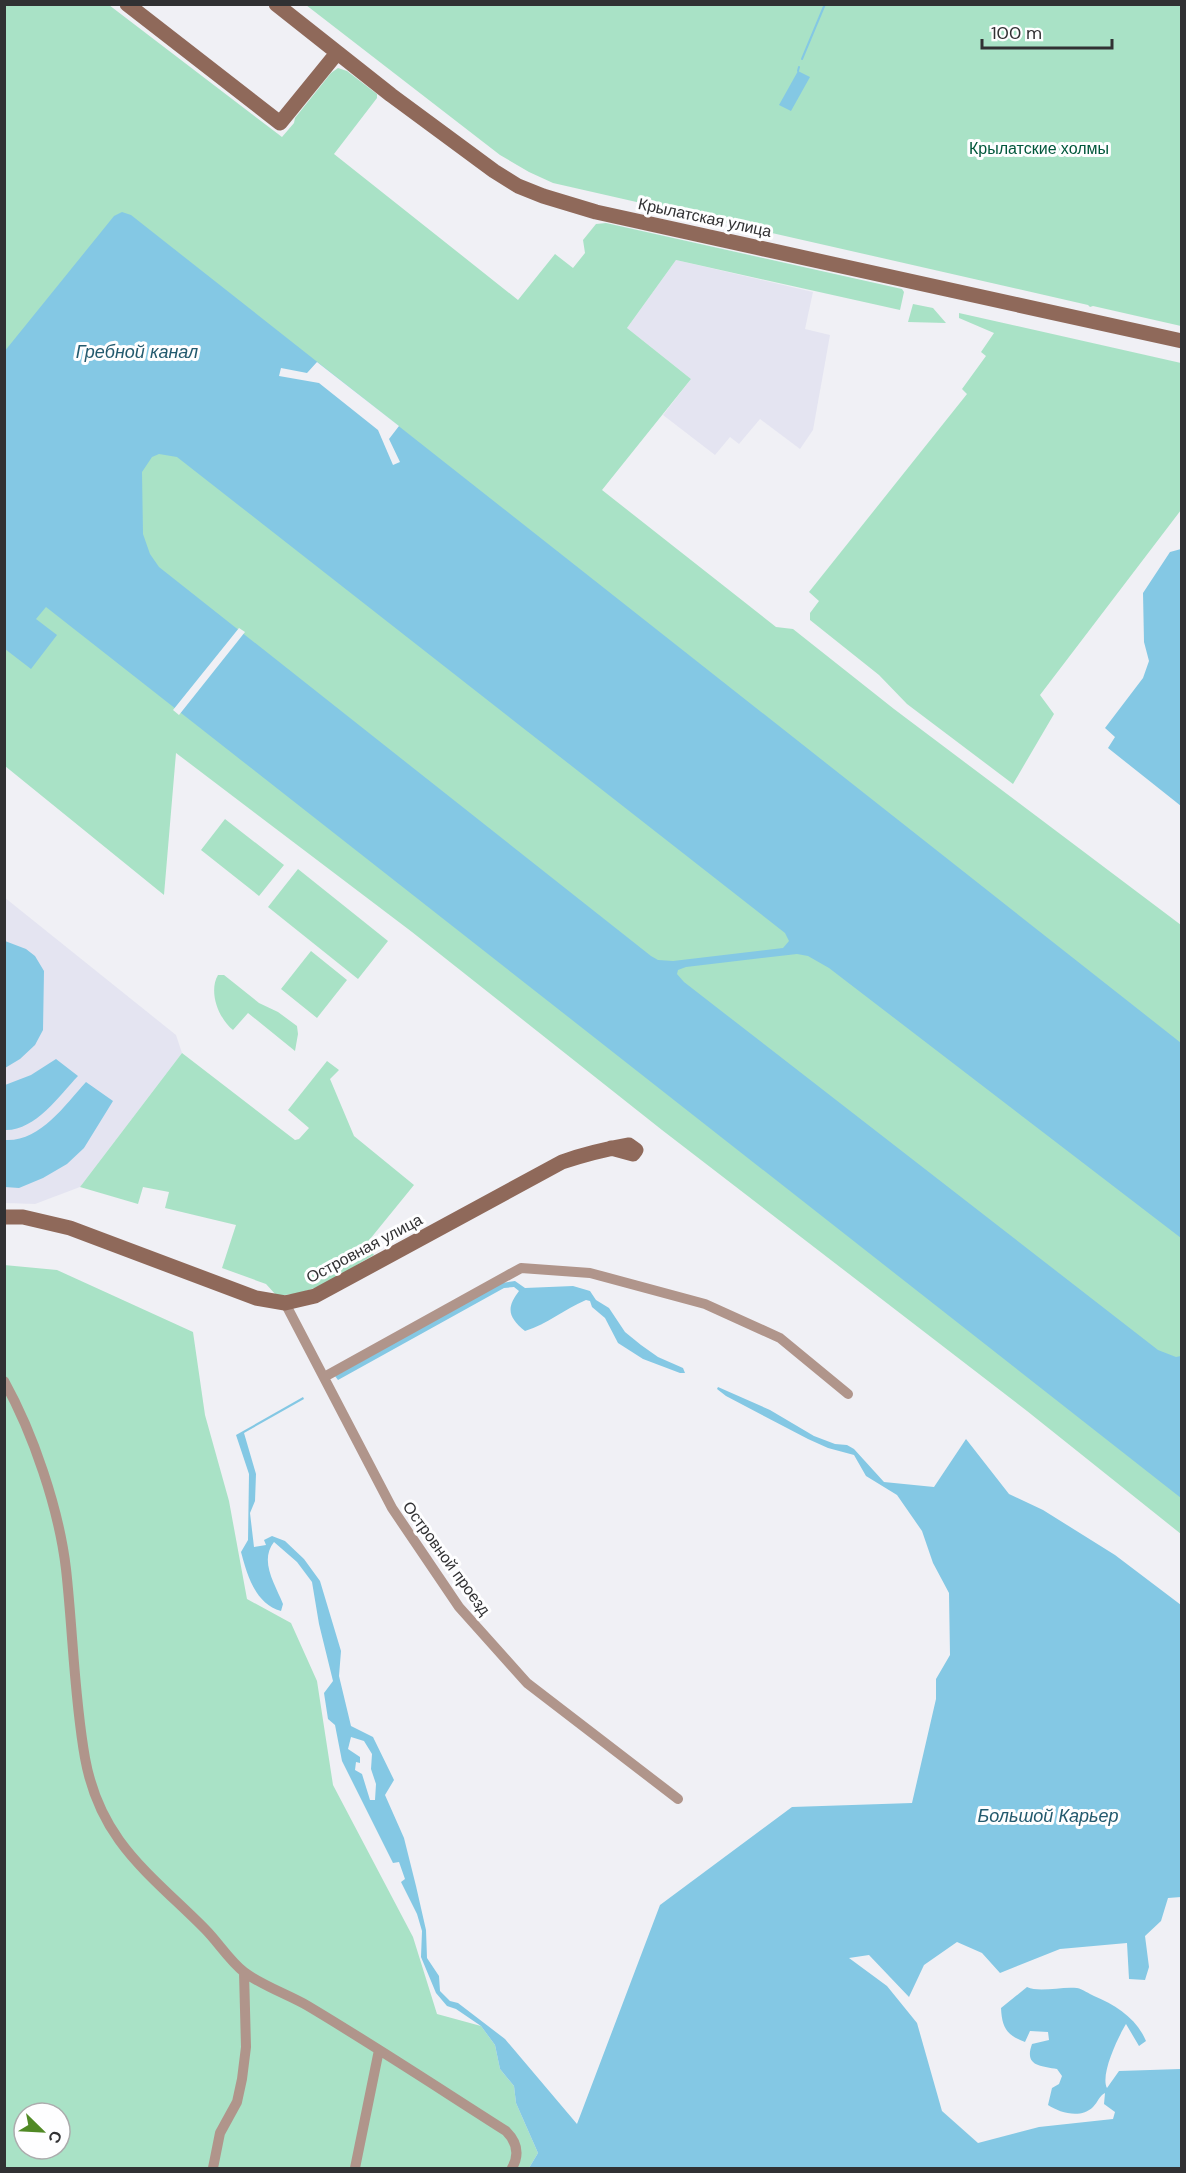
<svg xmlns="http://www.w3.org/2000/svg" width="1186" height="2173" viewBox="0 0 1186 2173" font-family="'DM Sans',sans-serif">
<rect width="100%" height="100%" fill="#f0f0f5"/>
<path fill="#e4e4f1" d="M676,260L813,292L805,329L830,335L813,430L800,449L760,419L739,444L730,437L715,455L663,415L691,379L627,328Z
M4,897L176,1035L182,1053L80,1187L35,1204L5,1203Z"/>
<path fill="#a9e2c6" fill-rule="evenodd" d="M4,5H109L282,137L294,123L295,118L331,73L338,68L347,71L377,94V98L334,154L518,300L555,254L573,268L585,253L583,240L596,224L606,223L902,289L904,292L900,310L676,260L627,328L691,379L602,490L776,627L793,629L894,709L1181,925V1534L1027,1411L662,1130L412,932L176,753L164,895L5,766Z
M306,5H1181V326L1093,306L1090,307L1088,305L553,183L529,172L500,155Z
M913,304L933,308L946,323L908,322Z
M959,313L1181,363V510L1040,695L1054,714L1013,784L907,704L879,675L810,620V613L819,601L809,592L967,394L962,389L986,356L981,352L994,333L959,318Z
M225,819L284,865L259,896L201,850Z
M298,869L388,941L358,979L268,907Z
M311,951L347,980L317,1018L281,989Z
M218,975H224L259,1003L278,1012L297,1026L298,1034L295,1051L248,1013L233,1030C219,1019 208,992 218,975Z
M182,1053L295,1140L299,1139L309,1128L288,1110L327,1061L339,1070L330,1079L354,1136L414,1185L366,1244L374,1255C343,1272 313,1297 276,1295L266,1284L222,1268L236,1225L165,1208L169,1192L143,1187L138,1204L80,1187Z
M4,1265L57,1270L193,1332L205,1415L229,1501L247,1599L291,1623L317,1681L333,1785L413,1937L437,2014L481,2026L495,2045L500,2069L514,2086L516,2103L538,2153L529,2168H5ZM24,2113H60V2149H24Z"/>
<path fill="#84c8e4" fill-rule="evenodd" d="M798,71L810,77L791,111L779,105Z
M122,212L131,215L1181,1043V1238L829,968L808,956L797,954L686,967L678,970L677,974L684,982L1158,1350L1176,1357L1181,1356V1498L46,607L36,619L57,635L31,669L5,649L4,352L114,216ZM159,454L177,457L785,933L789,941L783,948L673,961L658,960L651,956L159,567L150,554L143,534L142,472L152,457Z
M1181,549H1182L1181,806L1108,748L1115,737L1105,728L1143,678L1149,661L1144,642L1143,593L1170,552Z
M5,941L26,949L35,956L44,971L43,1030L35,1045L20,1059L5,1068Z
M56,1059L78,1076C59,1096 35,1131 5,1130V1085L31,1075Z
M86,1082L113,1101L84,1148L67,1164L43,1178L19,1188L5,1187V1140C40,1142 64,1106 86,1082Z
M515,1281L525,1288L573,1286L590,1291L596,1300L609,1308L625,1332L641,1345L658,1357L683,1368L685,1373H680L643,1359L618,1343L605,1318L592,1307L590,1301L586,1300C564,1309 548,1324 525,1331C508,1317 506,1308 519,1291L514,1287L504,1288L338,1380L335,1376L502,1283Z
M718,1387L770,1410L814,1436L835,1444L847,1445L854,1449L884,1482L934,1487L966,1439L1009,1494L1043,1510L1115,1555L1181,1605V1897L1168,1898L1161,1921L1145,1936L1149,1967L1145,1980L1129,1979L1127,1943L1060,1949L1000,1973L982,1953L957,1942L924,1965L909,1997L869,1955L849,1958L887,1986L917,2023L942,2111L978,2143L1039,2127L1113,2119L1115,2112L1104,2104L1105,2093C1099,2096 1098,2102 1093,2107C1081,2119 1060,2113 1048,2105L1052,2088L1059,2084L1062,2076L1057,2069C1040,2066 1024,2066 1032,2044L1049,2040L1048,2032L1030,2031L1025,2042C1006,2035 1002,2027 1001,2008L1027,1987C1040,1993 1062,1986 1077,1988C1083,1989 1089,1994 1094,1996C1116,2005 1137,2019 1146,2041L1139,2046L1126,2024C1118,2037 1100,2075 1107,2088L1119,2071L1181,2069V2168H529L538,2153L516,2103L514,2086L500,2069L495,2045L481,2026L456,2009L447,2006L436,1993L421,1957L422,1931L417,1914L401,1882L405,1879L399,1862L393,1863L342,1761L335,1725L328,1719L324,1693L333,1681L319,1624L312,1582L297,1562L274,1542C259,1561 275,1584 283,1604L281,1611C255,1604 247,1574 241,1552L248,1540L249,1474L236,1435L303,1397L304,1399L244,1433L256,1474L255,1501L250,1513L254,1547L266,1545L264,1540L272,1536L285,1541L304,1559L320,1581L341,1651L339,1676L351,1726L373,1737L394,1780L385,1795L404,1838L416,1886L426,1930L427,1958L439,1976L440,1991L450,2001L458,2003L505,2039L577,2124L660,1905L792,1807L912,1803L936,1699V1679L950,1655L949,1593L933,1563L922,1531L897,1495L866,1476L854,1455L828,1448L808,1439L726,1396L717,1389ZM351,1737L364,1741L372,1754L371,1769L376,1784L375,1800H370L362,1774L355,1770L356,1762L360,1763V1757L348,1749Z"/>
<path fill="#f0f0f5" d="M317,362L399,426L389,439L400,462L393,465L378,430L319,383L279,376L281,368L307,373Z
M239,628L245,632L179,715L173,710Z"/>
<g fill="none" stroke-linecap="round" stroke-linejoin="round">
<path stroke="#84c8e4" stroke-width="2" d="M802,59L825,4
M798,71L799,67"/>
<path stroke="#b0958b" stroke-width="10" d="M285,1303L392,1508L459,1607L527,1683L678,1799
M324,1377L521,1268L590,1273L705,1304L780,1338L848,1394
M4,1381C33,1433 59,1509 66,1569C73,1632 74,1696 85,1758C100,1841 149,1873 205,1929C218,1942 229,1960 244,1972C261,1985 289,1995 308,2006C375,2046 440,2089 506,2131C517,2142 520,2154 512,2168
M213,2168L220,2133L237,2102L242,2079L246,2047L244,1972
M355,2168L379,2050"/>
<path stroke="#8f695a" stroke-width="15" d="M127,4L280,123L337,53
M276,4L391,95L494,171L518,186L543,196L596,212L1182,341
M4,1217H23L70,1228L256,1298L285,1303L315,1296L562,1162C585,1154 606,1149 629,1145L636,1150L633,1154L611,1148"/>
</g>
<g text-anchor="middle" stroke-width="6" stroke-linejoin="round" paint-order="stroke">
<g font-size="16" fill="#00573b" stroke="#fefeff">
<text x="1039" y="154">Крылатские холмы</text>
</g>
<g font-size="16" fill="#313133" stroke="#fefeff">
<text transform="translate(705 217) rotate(12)" y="6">Крылатская улица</text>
<text transform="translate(364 1248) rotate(-28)" y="6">Островная улица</text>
<text transform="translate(447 1558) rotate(54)" y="6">Островной проезд</text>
</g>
<g font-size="18" font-style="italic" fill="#235a6e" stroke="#fefeff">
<text x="137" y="358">Гребной канал</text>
<text x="1048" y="1822">Большой Карьер</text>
</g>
</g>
<rect width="1186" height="2173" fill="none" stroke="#313133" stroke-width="12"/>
<g transform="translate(42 2131) rotate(114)"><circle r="28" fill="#fefeff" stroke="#acacad" stroke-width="1.5"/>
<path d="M0-4.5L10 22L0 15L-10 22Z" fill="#508925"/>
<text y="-9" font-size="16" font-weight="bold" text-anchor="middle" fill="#313133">С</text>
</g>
<path d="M982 39v9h130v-9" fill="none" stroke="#313133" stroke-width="3"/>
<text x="991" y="39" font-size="18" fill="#313133" stroke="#fefeff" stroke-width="4.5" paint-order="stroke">100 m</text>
</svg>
